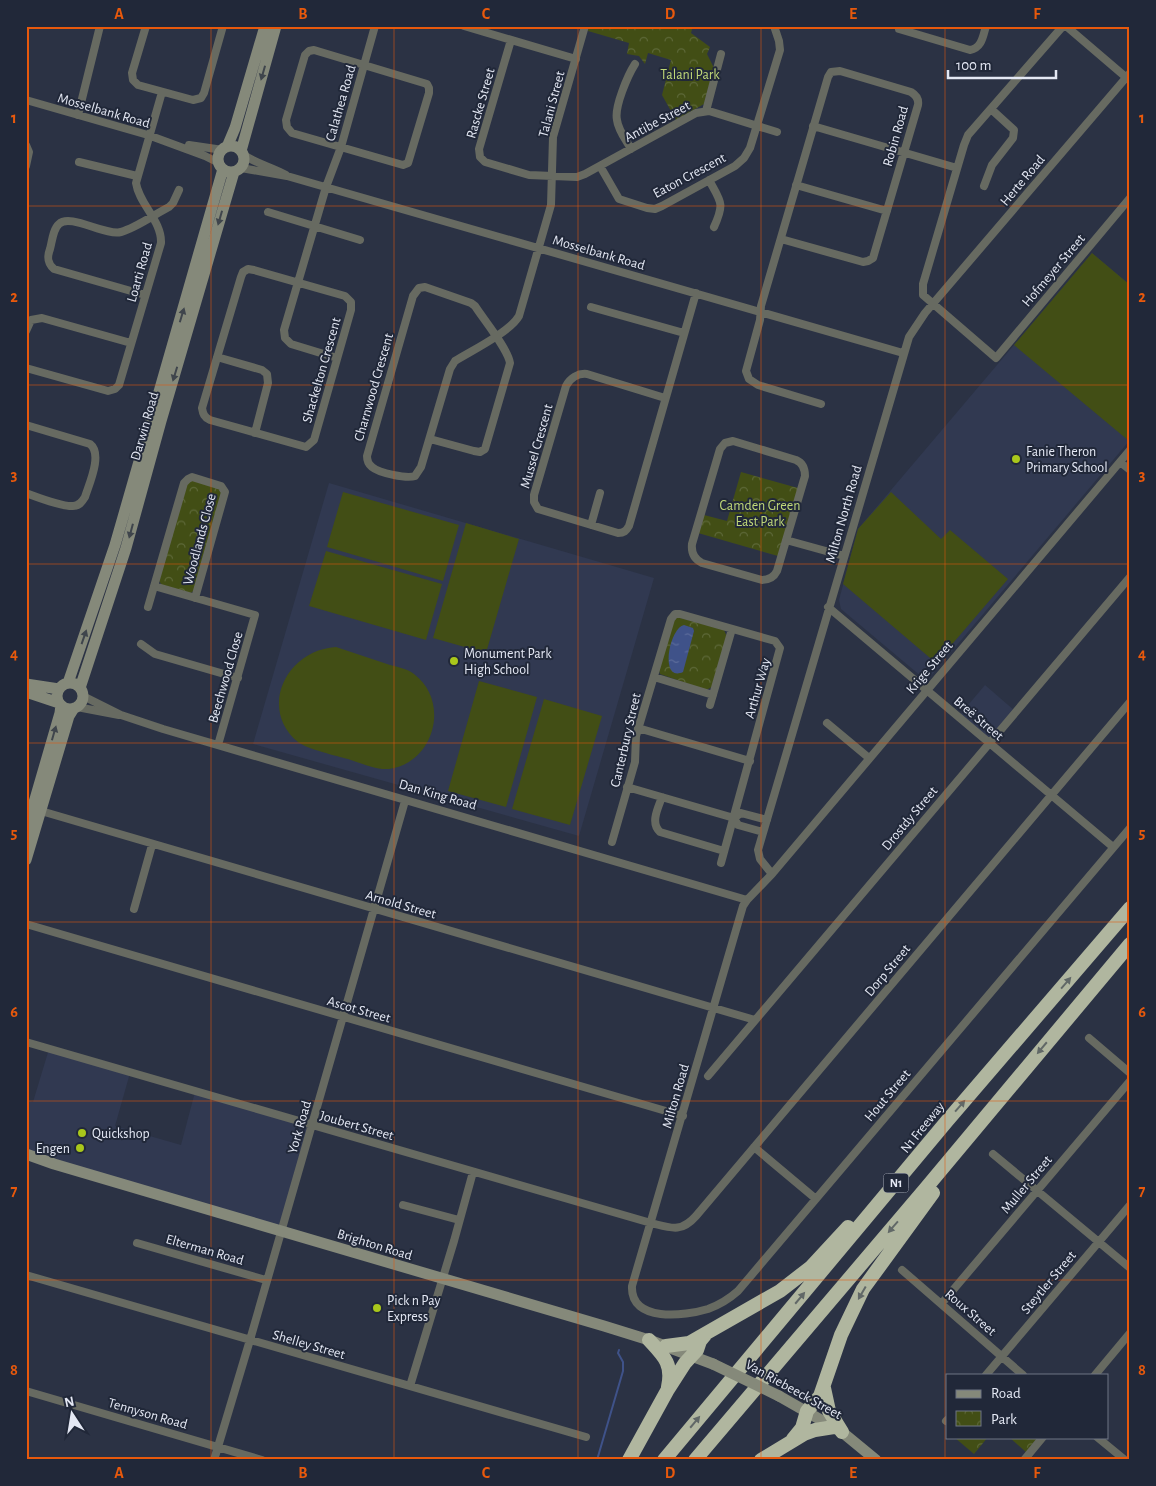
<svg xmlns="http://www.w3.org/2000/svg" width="1156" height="1486" viewBox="0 0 1156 1486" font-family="'Alegreya Sans',sans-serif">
<defs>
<pattern id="park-crowns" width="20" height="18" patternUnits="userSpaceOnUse" patternTransform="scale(1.25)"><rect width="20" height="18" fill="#424e15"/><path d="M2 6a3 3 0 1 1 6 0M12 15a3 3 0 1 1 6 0" fill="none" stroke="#5d6838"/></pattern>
<pattern id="water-ripples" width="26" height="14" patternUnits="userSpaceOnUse" patternTransform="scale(1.25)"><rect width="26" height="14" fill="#3f5289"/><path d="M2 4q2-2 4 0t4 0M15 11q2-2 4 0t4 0" fill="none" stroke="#5b6b9a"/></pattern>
</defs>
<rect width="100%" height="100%" fill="#2b3244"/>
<path fill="#313951" d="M1092,253L1130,285V440L930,677H922L841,609L839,600L858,529Z
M329,483L654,578L579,836L253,744Z
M985,685L1015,711L989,743L958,717Z
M49,1049L130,1073L115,1126L181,1145L195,1092L312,1125L280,1231L26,1153V1100L33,1102Z"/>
<path fill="url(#park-crowns)" d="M589,26H693L691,33L710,47L707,54L714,68L704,104L676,120L662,95L671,60L648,53L645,64L639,56L627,54L629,43L588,31Z
M741,472L798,488L778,556L698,533L704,515L727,521Z
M192,480L219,488L222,492L194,590L191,593L162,585L159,581L187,484Z
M677,617L724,630L727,637L712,687L706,690L660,674L659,670L673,621Z
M954,1437H988L974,1454Z
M1009,1437H1038L1026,1452Z"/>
<path fill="#424e15" d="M1092,253L1130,285L1129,441L1014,345Z
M343,492L459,525L443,581L327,547Z
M891,492L941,539L950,530L1008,579L936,663L843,584L858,529Z
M466,523L519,539L486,653L433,638Z
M326,551L442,584L426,640L309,606Z
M336,647C354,653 372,659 390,665C398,667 408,669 414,674C451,702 434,763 389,769C375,770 361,763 348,759C337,756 307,749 298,742C258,709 286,650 336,647Z
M479,681L537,697L506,807L448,791Z
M544,699L602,716L570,825L512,809Z"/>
<path fill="url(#water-ripples)" d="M684,625L693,628L694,631L683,672C659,683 669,628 684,625Z"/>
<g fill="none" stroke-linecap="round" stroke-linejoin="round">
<path stroke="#3f5289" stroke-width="2" d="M597,1460L623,1371V1362L618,1353L619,1350"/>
<path stroke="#676a61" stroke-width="8" d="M146,26L132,73L133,80L138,85L193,100L201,98L204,93L223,26
M464,26L576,59
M900,26L899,29L970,50C982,48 983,36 986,26
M1063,26L968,135L964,145L923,284V295L996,358L1130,198
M1066,26L1128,79
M511,40L479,149L480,157L485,162L529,175L577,177L585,174L696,113L709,111L777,132
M314,50L427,84L429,88V93L408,163L403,165L292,133L287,127L286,120L305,55L309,51Z
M26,100L148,135L205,156L219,163
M706,111L721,54
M78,115L100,26
M813,126L957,168
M26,145L29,152L26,166
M189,145L223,150
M631,149C626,140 618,130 617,120C614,107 628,75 635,64
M244,155C257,164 272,167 286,175
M79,162L137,176
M600,166L619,199L647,208L655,209L662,206L735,166L744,158L750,148L780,50L779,41L774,26
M241,168L287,176L903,353
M709,180C721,202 725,203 714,227
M796,185L887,211
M984,186L992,165L1013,138L1014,130L991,109
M268,212L360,240
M781,239L863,262L868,261L873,258L918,105C919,99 916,95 911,92L840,71L831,72L828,77L761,306L760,320L746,371L749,379L758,385L821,404
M248,269L254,270L345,296L351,302V310L314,440L306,447L210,420C204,417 203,414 202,408L241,277L243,272Z
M145,295L54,269C47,263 47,257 50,249C52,242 53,229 59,224C70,213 105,236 121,232C136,228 155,214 169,207L173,203L179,190
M591,307L684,333
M26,331L31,320L42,318L131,343
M217,357L262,370L267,374L268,383L255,433
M337,358L291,344L285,338L284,330L326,187L341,147L375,26
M26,368L108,391L115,389L119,385L161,243C162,221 139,204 136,183L162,92
M665,398L587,374C578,373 570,378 566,386L534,495V502L538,509L618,533C624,533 626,531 629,526L696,293
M26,425L90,444C103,454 89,484 85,497C82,502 79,506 73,506C62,507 37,497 26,493
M430,439L474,451L480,452L485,449L510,363C508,349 484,320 475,306L471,303L425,287L419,288L413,296L367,456C367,460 368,464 372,467C379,473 407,479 415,476L421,467L450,369L455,361C471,351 510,332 519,316L551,205L553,137L585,26
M733,441L796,460C803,463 805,469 805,476L777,571C774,577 769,580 762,580L702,563C694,559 691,553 692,544L720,449L725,443Z
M1130,450L772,874L747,900L743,906L632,1286C630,1323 685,1316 708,1309C719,1305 729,1299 738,1291L1130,828
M1120,462L1130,470
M591,525L600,493
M786,540L844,556
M154,586L255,615L218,745
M148,607L184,483L188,479L192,477L221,486L225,492L195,598
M828,607L1113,847
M141,644L155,654L238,678
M654,677L713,695
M83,696L121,715L163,729L747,900
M710,705L732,629
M77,707L119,715
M827,723L869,758
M638,728L750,761
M627,787L734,818L738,825L763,832
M662,797C658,808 650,823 660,832L724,851
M41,811L755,1020
M734,818L741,813L767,820
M612,842L635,762L636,736L671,619L675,614H680L775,641L780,648L721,863
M772,874L760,859L758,850L909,337L925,313L1130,73
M134,909L152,845
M26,924L683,1116
M1089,1038L1130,1073
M26,1042L651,1223C671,1228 681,1233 696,1216L1130,702
M708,1076L1130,577
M754,1147L816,1199
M993,1154L1130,1268
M403,1205L459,1220
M137,1243L266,1280
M902,1270L1023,1375
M26,1275L586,1437
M942,1303L1130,1081
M986,1375L1130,1205
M1095,1375L1130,1333
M410,1386L454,1241L473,1172
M26,1391L262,1460
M946,1421L947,1420
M1097,1437L1125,1460
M214,1460L250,1340L405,801
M1024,1460L1043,1437"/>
<path stroke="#85897a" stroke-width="11" d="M218 159a13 13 0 1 1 26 0a13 13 0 1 1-26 0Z
M227,147L235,128L265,26
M241,151L276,26
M68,683L115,545L223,169
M57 696a13 13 0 1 1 26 0a13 13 0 1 1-26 0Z
M26,684L59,689
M80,688L126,548L161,421L234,172
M26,692L59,703
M26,830L60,713L61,705
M26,860L69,716L74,708
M26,1154L54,1164L604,1326L649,1340L713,1364
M779,1396L842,1432L876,1460"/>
<path stroke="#b0b69f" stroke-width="14" d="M649,1340C664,1356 673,1364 668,1387
M666,1346L689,1343L780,1291L811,1267L848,1227
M824,1388L829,1411L842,1432
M793,1439L802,1428L807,1411L820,1396L841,1335L863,1289L933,1193
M629,1460L667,1391L685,1363L697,1350L700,1341L705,1335
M664,1460L947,1121L1130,908
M695,1460L926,1188L1130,944
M761,1460L804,1434L815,1430L834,1427"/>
<path stroke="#85897a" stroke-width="11" d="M713,1364L779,1396"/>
</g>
<defs><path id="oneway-solid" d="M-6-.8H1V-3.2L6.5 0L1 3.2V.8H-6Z" transform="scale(1.25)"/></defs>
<g fill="#3f454c">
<use href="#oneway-solid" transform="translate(263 73) rotate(106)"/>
<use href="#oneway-solid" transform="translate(220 218) rotate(106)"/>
<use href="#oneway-solid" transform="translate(182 315) rotate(-73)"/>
<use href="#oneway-solid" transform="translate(175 374) rotate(107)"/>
<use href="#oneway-solid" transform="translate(131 531) rotate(105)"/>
<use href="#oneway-solid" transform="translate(84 637) rotate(-71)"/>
<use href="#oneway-solid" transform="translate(54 733) rotate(-74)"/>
</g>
<g fill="#616867">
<use href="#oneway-solid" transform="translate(1066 983) rotate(-49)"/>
<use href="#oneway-solid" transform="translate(1042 1048) rotate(130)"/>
<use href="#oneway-solid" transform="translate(960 1106) rotate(-49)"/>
<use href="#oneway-solid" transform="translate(893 1227) rotate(131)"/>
<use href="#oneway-solid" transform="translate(862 1293) rotate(120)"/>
<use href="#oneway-solid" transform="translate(800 1298) rotate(-50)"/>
<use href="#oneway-solid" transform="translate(695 1422) rotate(-50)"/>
</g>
<path fill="none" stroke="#e8590c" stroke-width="1" stroke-opacity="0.55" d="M211,26V1460M394,26V1460M578,26V1460M761,26V1460M945,26V1460M26,206H1130M26,385H1130M26,564H1130M26,743H1130M26,922H1130M26,1101H1130M26,1280H1130"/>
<g fill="#a9c71b" stroke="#212839" stroke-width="2">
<circle cx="1016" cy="459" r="5"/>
<circle cx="454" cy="661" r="5"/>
<circle cx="82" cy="1133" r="5"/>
<circle cx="80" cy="1148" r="5"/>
<circle cx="377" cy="1308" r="5"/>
</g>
<g text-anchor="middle" stroke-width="4" stroke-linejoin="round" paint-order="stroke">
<rect fill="#212839" stroke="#aaaebc" stroke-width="1" x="883.5" y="1173.5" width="25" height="19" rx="4"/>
<g font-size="12" font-weight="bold" fill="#e4e8f4">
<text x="896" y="1187">N1</text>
</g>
<g font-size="14" fill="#c0d878" stroke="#212839">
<text x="690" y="79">Talani Park</text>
<text x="760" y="510">Camden Green<tspan x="760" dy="16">East Park</tspan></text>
</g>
<g font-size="14" fill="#e4e8f4" stroke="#212839">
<text transform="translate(340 103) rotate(-74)" y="5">Calathea Road</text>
<text transform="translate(480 103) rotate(-74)" y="5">Rascke Street</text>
<text transform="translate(551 104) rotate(-75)" y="5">Talani Street</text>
<text transform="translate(104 110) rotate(16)" y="5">Mosselbank Road</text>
<text transform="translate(657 121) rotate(-28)" y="5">Antibe Street</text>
<text transform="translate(895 136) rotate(-74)" y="5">Robin Road</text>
<text transform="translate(689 175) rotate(-28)" y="5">Eaton Crescent</text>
<text transform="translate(1022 180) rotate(-50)" y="5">Herte Road</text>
<text transform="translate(599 252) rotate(16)" y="5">Mosselbank Road</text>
<text transform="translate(1053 270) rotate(-50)" y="5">Hofmeyer Street</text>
<text transform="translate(139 272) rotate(-74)" y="5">Loarti Road</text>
<text transform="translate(321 370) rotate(-74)" y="5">Shackelton Crescent</text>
<text transform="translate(373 387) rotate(-74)" y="5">Charnwood Crescent</text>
<text transform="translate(144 426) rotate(-74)" y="5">Darwin Road</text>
<text transform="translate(536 446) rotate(-74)" y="5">Mussel Crescent</text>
<text transform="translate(843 514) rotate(-74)" y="5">Milton North Road</text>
<text transform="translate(199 539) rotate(-75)" y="5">Woodlands Close</text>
<text transform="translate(929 667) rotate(-50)" y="5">Krige Street</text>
<text transform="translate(225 677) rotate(-74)" y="5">Beechwood Close</text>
<text transform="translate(757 688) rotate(-74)" y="5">Arthur Way</text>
<text transform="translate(979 718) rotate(40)" y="5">Breë Street</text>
<text transform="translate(625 740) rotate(-77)" y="5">Canterbury Street</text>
<text transform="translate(438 794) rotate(16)" y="5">Dan King Road</text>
<text transform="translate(909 818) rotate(-50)" y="5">Drostdy Street</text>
<text transform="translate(401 904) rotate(16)" y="5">Arnold Street</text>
<text transform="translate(887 970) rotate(-50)" y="5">Dorp Street</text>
<text transform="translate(359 1009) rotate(16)" y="5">Ascot Street</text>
<text transform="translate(887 1095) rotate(-50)" y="5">Hout Street</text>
<text transform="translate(675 1096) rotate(-74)" y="5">Milton Road</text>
<text transform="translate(357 1125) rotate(16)" y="5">Joubert Street</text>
<text transform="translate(299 1127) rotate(-74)" y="5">York Road</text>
<text transform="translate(922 1127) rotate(-51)" y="5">N1 Freeway</text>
<text transform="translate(1026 1184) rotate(-50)" y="5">Muller Street</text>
<text transform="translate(375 1244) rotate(17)" y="5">Brighton Road</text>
<text transform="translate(205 1249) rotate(16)" y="5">Elterman Road</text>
<text transform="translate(1048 1282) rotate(-50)" y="5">Steytler Street</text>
<text transform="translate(971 1312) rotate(41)" y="5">Roux Street</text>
<text transform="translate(309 1344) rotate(16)" y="5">Shelley Street</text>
<text transform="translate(794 1389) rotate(29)" y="5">Van Riebeeck Street</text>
<text transform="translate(148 1413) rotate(16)" y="5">Tennyson Road</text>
</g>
<g font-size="14" fill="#e4e8f4" stroke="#212839" text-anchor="start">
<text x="1026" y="456">Fanie Theron<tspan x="1026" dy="16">Primary School</tspan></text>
<text x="464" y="658">Monument Park<tspan x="464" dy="16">High School</tspan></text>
<text x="92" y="1138">Quickshop</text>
<text x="70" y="1153" text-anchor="end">Engen</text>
<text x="387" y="1305">Pick n Pay<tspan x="387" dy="16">Express</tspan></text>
</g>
</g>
<rect width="1156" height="1486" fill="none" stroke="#212839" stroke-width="55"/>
<rect x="946" y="1374" width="162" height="65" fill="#212839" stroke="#6f7584"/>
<rect x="956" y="1390" width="25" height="8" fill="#85897a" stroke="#6f7584"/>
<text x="991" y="1398" font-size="15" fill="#e4e8f4">Road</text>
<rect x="956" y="1411" width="25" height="15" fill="url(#park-crowns)" stroke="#6f7584"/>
<text x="991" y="1424" font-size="15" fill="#e4e8f4">Park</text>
<g transform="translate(72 1414) rotate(348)" stroke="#212839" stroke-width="4" paint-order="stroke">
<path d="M0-4L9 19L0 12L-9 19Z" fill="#e4e8f4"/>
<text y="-8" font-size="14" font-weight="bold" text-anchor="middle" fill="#e4e8f4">N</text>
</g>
<path d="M948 70v8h108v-8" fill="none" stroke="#e4e8f4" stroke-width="2.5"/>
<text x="956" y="70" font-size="15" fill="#e4e8f4" stroke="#212839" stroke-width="4" paint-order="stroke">100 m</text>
<rect x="28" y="28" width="1100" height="1430" fill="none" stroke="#e8590c" stroke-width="2"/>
<g font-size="16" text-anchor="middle" font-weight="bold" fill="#e8590c">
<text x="119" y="19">A</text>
<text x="303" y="19">B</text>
<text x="486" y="19">C</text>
<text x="670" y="19">D</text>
<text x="853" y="19">E</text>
<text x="1037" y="19">F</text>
<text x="14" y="123">1</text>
<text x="1142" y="123">1</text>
<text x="14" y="302">2</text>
<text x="1142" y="302">2</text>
<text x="14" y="480">3</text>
<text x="1142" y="480">3</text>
<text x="14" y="659">4</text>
<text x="1142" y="659">4</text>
<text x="14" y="838">5</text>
<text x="1142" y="838">5</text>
<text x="14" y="1017">6</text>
<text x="1142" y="1017">6</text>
<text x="14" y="1196">7</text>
<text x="1142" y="1196">7</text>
<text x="14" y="1375">8</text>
<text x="1142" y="1375">8</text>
<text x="119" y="1478">A</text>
<text x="303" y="1478">B</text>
<text x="486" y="1478">C</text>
<text x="670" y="1478">D</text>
<text x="853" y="1478">E</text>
<text x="1037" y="1478">F</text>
</g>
</svg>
